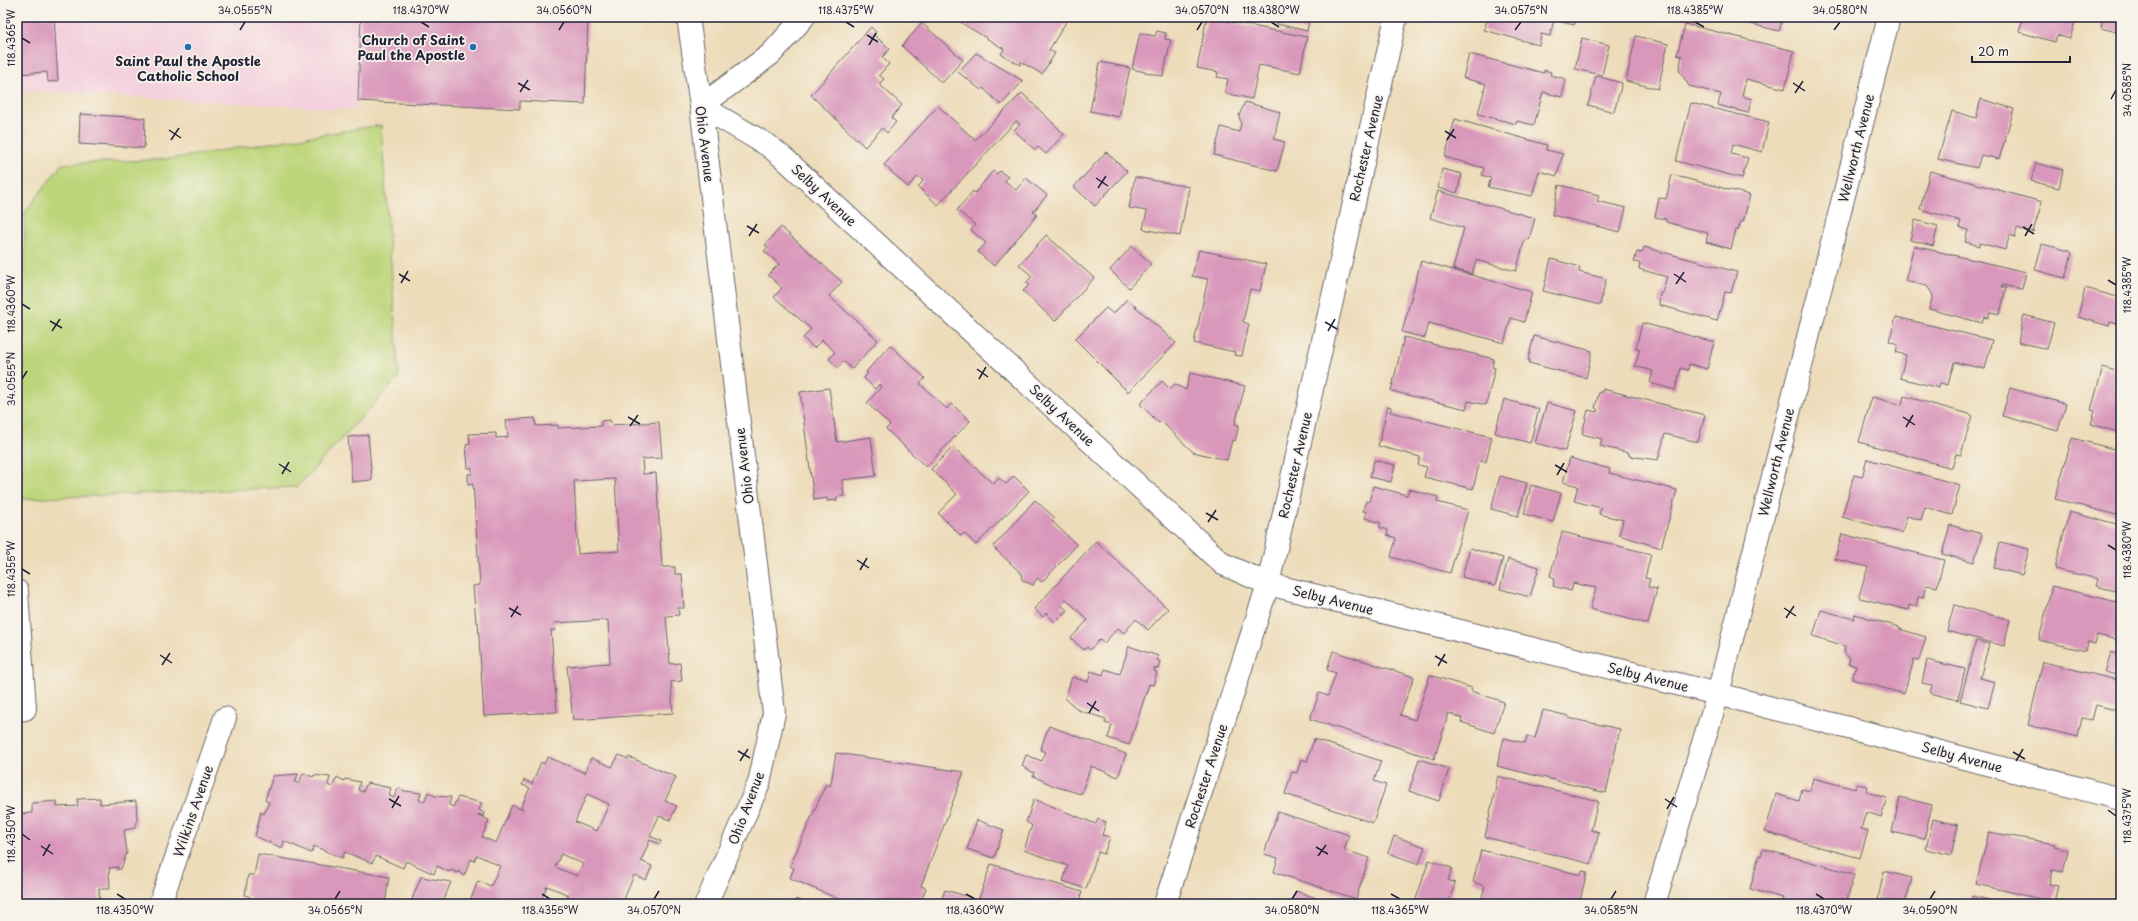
<svg xmlns="http://www.w3.org/2000/svg" width="2138" height="921" viewBox="0 0 2138 921" font-family="'Playpen Sans',sans-serif">
<rect width="100%" height="100%" fill="#f7f3e8"/>
<filter id="ink" filterUnits="userSpaceOnUse"><feTurbulence type="fractalNoise" baseFrequency=".025" numOctaves="2"/><feDisplacementMap in="SourceGraphic" scale="8" xChannelSelector="R" yChannelSelector="G"/><feConvolveMatrix kernelMatrix="1 2 1 2 8 2 1 2 1" color-interpolation-filters="sRGB"/></filter>
<filter id="wash" filterUnits="userSpaceOnUse"><feTurbulence type="fractalNoise" baseFrequency=".012" numOctaves="4" result="noise"/><feDisplacementMap in="SourceGraphic" scale="16" xChannelSelector="R" yChannelSelector="G"/><feGaussianBlur stdDeviation="0.9" result="paint"/><feColorMatrix in="noise" values="0 0 0 0 0 0 0 0 0 0 0 0 0 0 0 0 0 1.4 0 .05"/><feComposite in="paint" operator="in"/></filter>
<g filter="url(#wash)">
<rect width="100%" height="100%" fill="#eddcb9"/>
<path fill="#f4cfde" d="M17,17H361L358,101L356,110L17,90Z"/>
<path fill="#bdd57a" stroke="#707c5a" d="M381,125L399,377L297,487L22,499L25,212L62,164L169,159Z"/>
<g id="blocks">
<path fill="#d997bb" fill-rule="evenodd" d="M17,17H54L58,81L48,82L47,72L17,74Z
M361,17H588L585,104L520,101V109L358,101Z
M952,17H1069L1049,50L1055,53L1042,74L1021,62L1020,65L1001,54L1004,49Z
M1207,17L1307,37L1300,73L1259,65L1252,99L1225,93L1228,79L1217,77L1218,72L1197,68Z
M1278,17H1310L1307,31L1277,24Z
M1488,17H1577L1574,25L1554,20L1550,36L1541,34L1539,45L1484,30Z
M1679,17H1698L1696,22Z
M1723,17H1783L1779,31Z
M2010,17H2076L2070,39L2057,35L2055,42L2019,32L2022,21Z
M2103,17H2121V33L2101,28Z
M922,23L963,60L942,83L902,46Z
M1685,24L1794,51L1785,89L1746,79L1742,96L1752,99L1748,113L1718,105L1721,94L1689,86L1679,70L1682,56L1677,55Z
M871,27L876,32L874,35L890,49L882,57L889,64L879,75L884,79L879,84L902,105L891,118L896,122L887,133L882,128L865,147L811,95Z
M1157,31L1166,33L1165,39L1171,40L1163,76L1132,69L1140,33L1155,36Z
M1636,36L1668,44L1658,89L1626,81Z
M1582,38L1609,45L1602,75L1575,69Z
M976,53L1023,81L1001,105L983,88L981,90L958,72Z
M1469,54L1544,73V70L1551,72L1550,75L1566,79L1562,97L1543,92L1534,125L1517,121L1516,124L1478,114L1486,84L1463,78Z
M1100,62L1130,68L1119,117L1090,111Z
M1596,76L1622,83L1614,112L1588,105Z
M1022,93L1064,134L1046,154L1038,147L1035,150L1014,130L1020,124L1016,121L938,205L918,187L923,181L918,176L908,187L884,165L938,106L975,140Z
M1981,99L2014,109L1999,159L1981,155L1977,168L1938,159L1952,111L1976,118Z
M1245,102L1280,112L1274,139L1285,142L1277,171L1214,155L1221,127L1239,132L1241,123L1239,116Z
M1691,103L1769,122L1762,152L1733,144L1731,154L1748,158L1742,178L1676,161Z
M80,114L145,118L144,148L79,144Z
M1455,119L1547,145L1546,150L1563,154L1557,176L1539,171L1532,196L1488,187L1491,178L1482,175L1484,168L1445,157Z
M1106,152L1127,171L1095,206L1074,187Z
M2036,163L2063,170L2059,188L2031,181Z
M1442,169L1462,174L1457,193L1438,188Z
M993,171L996,174L1000,171L1008,177L1005,181L1016,190L1026,178L1047,195L1033,212L1037,215L994,266L978,252L986,243L971,230L975,225L957,210L973,191L975,193Z
M1930,171L2042,202L2033,232L2017,228L2015,237L2010,235L2005,250L1980,243V246L1965,242L1968,230L1959,227L1961,221L1920,209Z
M1672,175L1750,195L1743,222L1741,221L1738,230H1736L1731,249L1706,242L1708,233L1666,222V219L1655,217L1659,198L1666,199Z
M1135,177L1189,187L1180,236L1143,229L1147,211L1129,208Z
M1559,185L1599,195L1597,201L1626,208L1620,232L1552,215Z
M1438,191L1535,218L1529,240L1525,239L1516,271L1476,260L1472,274L1453,269L1464,228L1430,218Z
M1915,220L1938,226L1933,246L1910,240Z
M781,227L842,282L829,296L878,340L852,369L843,361L838,368L829,359L835,352L822,340L814,348L803,338L811,329L774,297L782,288L768,275L779,264L764,251L768,247L765,245Z
M1046,235L1094,278L1055,321L1023,291L1029,285L1026,283L1032,276L1019,265Z
M2042,244L2070,251L2072,254L2065,278L2035,270Z
M1132,246L1151,264L1129,288L1110,270Z
M1914,246L2026,272L2022,289L2002,285L2001,287L2006,288L2000,314L1990,312L1988,318L1984,317L1982,323L1929,309L1933,295L1927,286L1905,281Z
M1644,247L1737,272L1731,293L1725,292L1717,321L1659,305L1660,293H1662L1667,277L1639,269L1640,263L1634,262L1637,252L1642,253Z
M1199,250L1266,264L1260,291L1250,289L1243,322L1249,324L1242,356L1234,355L1235,352L1194,343L1208,279L1192,276Z
M1551,259L1580,267L1579,272L1606,279L1600,305L1543,291Z
M1421,261L1532,292L1524,322L1511,318L1504,343L1429,323L1425,338L1402,332Z
M2085,288L2121,298V325L2110,322L2109,326L2078,317Z
M1127,299L1176,343L1128,392L1075,339L1106,308L1113,314Z
M2024,315L2054,323L2047,349L2018,342Z
M1896,317L1992,340L1985,369L1954,362L1948,385L1940,383L1939,388L1900,378L1906,355L1896,352L1898,344L1889,341Z
M1642,323L1714,342L1707,369L1689,364L1688,370L1681,368L1675,390L1650,383L1653,371L1635,366L1640,349L1636,348Z
M1534,336L1592,351L1586,378L1529,363L1530,360H1528Z
M1404,337L1494,359L1492,367L1495,368L1486,405L1468,401L1466,409L1391,391Z
M2121,340V359L2116,358Z
M890,345L925,378L920,384L947,409L951,403L970,421L926,467L886,429L890,425L867,403L881,387L879,384L875,389L864,378L868,373L866,372Z
M2103,367L2121,373V433L2091,424L2095,411L2091,410Z
M1190,373L1245,386L1235,424L1239,425L1235,441L1232,440L1227,460L1193,452L1161,421L1159,423L1140,404L1162,381L1170,389L1175,384L1186,390Z
M829,388L837,442L871,437L876,476L842,480L844,496L837,497V500L827,501V498L814,500L800,392Z
M2010,388L2066,404L2058,431L2002,416Z
M1603,389L1705,415L1698,442L1665,434L1658,460L1629,456V453L1600,446L1602,439L1582,434L1588,410L1597,412L1598,410L1595,408L1599,392H1602Z
M1904,396L1972,415L1961,455L1956,454L1952,468L1859,442L1872,397L1902,405Z
M1504,399L1539,409L1530,443L1495,433Z
M1547,403L1577,411L1565,451L1535,443Z
M1388,406L1391,407L1390,412L1492,437L1486,462L1480,461L1473,489L1424,477L1427,467L1418,465L1420,457L1378,446Z
M535,418L536,426L558,425V428L601,426V421L610,420L611,425L659,422L662,458L642,459L643,474L656,473L662,567H675V574H682L684,608H678L679,615L666,616L670,664L680,663L682,681L671,682L673,713L573,720L567,666L610,663L608,620L554,623L555,630H551L557,712L484,716L478,622H476L473,586L480,585L473,484L468,485V474H472V468H468L466,445L470,444L469,434L496,433V438L508,437L506,420ZM615,479L619,551L578,554L574,481Z
M368,435L372,480L352,482L348,437Z
M2072,438L2121,451V516L2055,499Z
M953,447L993,484L999,478L1006,484L1014,476L1029,491L976,545L964,533L961,536L938,513L957,494L931,469Z
M1570,458L1610,469L1609,473L1677,490L1661,548L1619,535L1623,520L1599,514L1601,508L1574,501L1578,486L1563,482Z
M1867,459L1960,485L1952,515L1925,507L1921,520L1907,516L1902,533L1842,517L1854,475L1862,477Z
M1374,460L1395,465L1391,482L1370,477Z
M1500,476L1527,483L1518,516L1491,509Z
M1531,485L1561,493L1553,522L1524,514Z
M1373,486L1407,495L1409,489L1438,497L1437,502L1468,510L1450,573L1391,557L1396,538L1387,535L1388,530L1379,527L1381,523L1365,518L1367,512L1363,511L1366,501L1369,502Z
M1035,500L1055,518L1052,521L1077,545L1042,582L1037,578L1033,585L1022,580L1021,573L993,547Z
M2069,512L2121,525L2119,570H2121V583L2119,592L2096,586L2098,579L2055,569Z
M1950,525L1982,534L1974,562L1942,554Z
M1562,532L1651,554L1645,578L1650,579L1648,587L1657,589L1648,624L1590,609L1596,588L1573,583L1571,591L1553,586L1555,578L1550,576Z
M1842,534L1944,560L1937,587L1926,585L1923,598L1918,597L1916,607L1909,605L1908,610L1860,598L1859,596L1868,567L1835,559Z
M1096,541L1168,609L1148,630L1136,619L1124,633L1118,628L1104,643L1100,639L1090,650L1087,647L1084,650L1071,638L1088,620L1066,599L1061,605L1067,610L1055,622L1046,613L1043,617L1034,609Z
M2000,542L2029,549L2022,575L1994,568Z
M1470,548L1503,558L1495,586L1462,577Z
M1508,559L1539,567L1530,597L1500,589Z
M2052,586L2121,603V641L2097,635L2095,644L2088,642L2086,651L2039,640Z
M1954,605L2010,620L2004,646L1947,631Z
M1821,610L1854,619L1855,614L1899,627V629L1926,637L1919,660L1914,659L1904,694L1852,679L1856,666L1848,664L1850,659L1844,652L1845,646L1813,636Z
M1976,641L1989,644L1980,678L1995,682L1988,708L1960,701Z
M1129,646L1158,656L1157,660L1160,661L1158,669L1154,668V671L1157,672L1153,685L1149,684L1129,745L1108,738L1112,725L1105,723L1106,719L1078,710L1065,698L1072,677L1088,682L1091,671L1103,675L1105,669L1120,674Z
M1333,651L1414,677L1400,715L1415,720L1430,675L1472,688L1471,691L1504,702L1494,733L1461,722L1462,718L1449,713L1434,759L1310,719L1319,693L1328,696L1336,673L1327,670Z
M2111,652L2121,655V676L2105,672Z
M1927,660L1965,669L1958,700L1930,693L1932,685L1922,683Z
M2043,662L2121,681V701L2119,711L2096,705L2092,720L2082,718L2078,737L2028,725Z
M1543,710L1569,716L1568,718L1620,729L1606,793L1497,766L1504,738L1525,743L1527,736L1535,738Z
M1049,726L1126,754L1118,777L1091,766L1081,794L1054,786L1033,776L1034,773L1022,766L1026,755L1042,761L1046,752L1040,750Z
M1314,739L1381,761L1374,781L1386,785L1373,823L1285,794L1292,772L1297,773L1301,759L1307,761Z
M836,753L964,772L921,886L926,888L920,904H850L790,878L794,868L790,866L826,784L830,786L831,783Z
M619,755L628,759L629,757L676,777L665,801L677,806L670,820L659,816L650,836L661,841L660,844L650,840L641,861L652,866L646,880L634,875L622,904H565L569,895L547,886L542,898L556,904H469L478,881L491,886L500,866L477,855L474,861L471,859L464,876L459,871L458,873L451,870L450,872L437,866L434,874L406,861L403,868L376,856L372,863L345,852L342,858L314,846L311,853L284,841L282,848L255,836L261,812L264,814L269,802L265,800L273,776L298,774L295,782L299,784L303,773L313,777L314,775L330,777L328,785L332,787L337,777L344,781L345,779L360,782L358,790L363,792L367,783L391,788L389,795L394,798L398,788L405,791L421,793L419,800L424,802L428,792L435,796L451,797L449,805L453,807L458,797L482,803L479,810L484,813L483,816L479,814L478,815L489,820L482,837L496,843L512,805L523,810L521,807L530,788L522,785L524,780L532,784L541,762L544,764L548,757L585,773L591,758L612,767ZM587,794L609,804L597,831L575,822ZM561,854L583,864L577,876L555,867Z
M1419,759L1449,769L1439,801L1409,791Z
M1498,776L1598,801L1591,830L1599,832L1591,864L1485,837Z
M1813,778L1855,789L1856,784L1868,786L1866,792L1887,798L1881,817L1866,812L1861,829L1868,831L1860,858L1765,832L1776,794L1799,801L1802,789L1810,791Z
M1900,797L1932,805L1924,839L1892,832Z
M100,798V804L136,801L137,821L135,828L124,830L127,852L121,869H117L118,867L109,868L110,889H99L100,904H17V814L32,813V803L57,801V807L78,806L77,799Z
M1034,799L1096,824L1098,819L1106,822L1102,835L1110,837L1104,854L1098,852L1086,889L1063,881L1068,866L1024,850L1032,825L1026,822Z
M1278,812L1349,835L1344,850L1369,858L1356,899L1274,872L1278,858L1264,854Z
M1933,819L1958,825L1951,855L1926,849Z
M977,820L1004,830L994,858L967,849Z
M1989,832L2055,844L2054,846L2068,850L2063,872L2052,870L2049,884L2058,886L2054,902L1976,884Z
M1394,836L1425,847L1419,864L1388,853Z
M1763,849L1854,874L1846,904H1781L1783,898L1750,889L1759,855L1761,856Z
M1481,850L1581,875L1582,871L1587,872L1579,904H1480L1485,886L1473,882Z
M258,854L389,877L385,904H249L250,897L245,895L248,875H254Z
M1429,860L1452,868L1448,880L1455,883L1448,904H1431L1416,899Z
M991,864L1082,892L1078,904H977Z
M1884,871L1912,878L1905,904L1878,898Z
M421,877L451,882L442,904H410Z
M945,890L970,897L967,904H940Z
M1296,891L1333,904H1292Z
M1972,896L2001,903L2000,904H1970Z
M796,899L807,904H794Z
M1249,900L1259,904H1248Z"/>
</g>
</g>
<g filter="url(#ink)">
<use href="#blocks" fill-opacity="0" stroke="#696367" stroke-width="1"/>
<g fill="none" stroke-linecap="round" stroke-linejoin="round">
<g stroke="#696367" stroke-width="24">
<path id="minor" d="M688,17L701,106L774,713L759,783L706,904
M804,17L771,54L701,106L769,146L786,160L1223,564L1268,584L1718,694L2121,799
M17,591L25,709L17,710
M160,904L225,718
M1165,904L1268,584L1396,17
M1654,904L1718,694L1889,17"/>
</g>
<use href="#minor" stroke="#fff" stroke-width="22"/>
</g>
</g>
<path fill="none" stroke="#22223b" stroke-width="1.5" d="M421,22L429,27M846,22L854,27M1271,22L1279,27M1695,22L1704,27M240,30L245,22M559,30L564,22M1197,30L1202,22M1515,30L1521,22M1834,30L1840,22M867,35L878,42M22,38L30,43M869,45L876,33M518,83L530,90M1793,83L1805,91M520,92L528,80M1795,93L1803,81M2111,99L2116,90M169,130L181,138M1445,131L1456,138M171,140L179,128M1447,140L1454,129M1096,178L1108,186M1098,188L1106,176M747,226L759,233M2023,227L2034,234M749,236L757,224M2025,236L2032,224M399,274L410,281M1674,274L1686,282M2108,280L2116,285M401,283L408,271M1676,284L1684,272M22,304L30,309M50,321L62,328M1325,322L1337,329M52,331L60,319M1328,331L1335,319M977,369L988,377M22,379L27,371M979,379L986,367M628,417L640,424M1903,417L1915,425M630,426L638,415M1906,427L1913,415M279,464L291,472M1555,465L1567,472M282,474L289,462M1557,475L1564,463M1206,513L1218,520M1208,522L1216,510M2108,545L2116,550M857,560L869,568M22,569L30,574M860,570L867,558M509,608L521,615M1784,608L1796,616M511,617L518,606M1786,618L1794,606M160,655L172,663M1435,656L1447,663M162,665L170,653M1438,666L1445,654M1087,703L1099,711M1089,713L1096,701M738,751L750,758M2013,752L2025,759M740,761L748,749M2016,761L2023,749M389,799L401,806M1665,799L1677,807M392,808L399,796M1667,809L1674,797M2108,810L2116,816M22,834L30,840M41,846L53,854M1316,847L1328,854M43,856L50,844M1318,856L1326,845M117,894L125,899M542,894L550,899M966,894L975,899M1391,894L1400,899M1816,894L1824,899M335,899L340,891M654,899L659,891M1292,899L1297,891M1611,899L1616,891M1930,899L1935,891"/>
<g fill="#1f6fb2" stroke="#f7f3e8" stroke-width="1.5">
<circle cx="188" cy="47" r="4"/>
<circle cx="473" cy="47" r="4"/>
</g>
<g text-anchor="middle" stroke-width="3.5" stroke-linejoin="round" paint-order="stroke">
<g font-size="13" font-weight="bold" fill="#22223b" stroke="#f7f3e8" text-anchor="end">
<text x="465" y="45">Church of Saint<tspan x="465" dy="15">Paul the Apostle</tspan></text>
<text x="188" y="66" text-anchor="middle">Saint Paul the Apostle<tspan x="188" dy="15">Catholic School</tspan></text>
</g>
<g font-size="13" fill="#22223b" stroke="#f7f3e8">
<text transform="translate(705 144) rotate(83)" y="5">Ohio Avenue</text>
<text transform="translate(1366 148) rotate(-77)" y="5">Rochester Avenue</text>
<text transform="translate(1856 148) rotate(-76)" y="5">Wellworth Avenue</text>
<text transform="translate(824 195) rotate(43)" y="5">Selby Avenue</text>
<text transform="translate(1062 415) rotate(43)" y="5">Selby Avenue</text>
<text transform="translate(1776 462) rotate(-76)" y="5">Wellworth Avenue</text>
<text transform="translate(1295 465) rotate(-77)" y="5">Rochester Avenue</text>
<text transform="translate(744 466) rotate(-97)" y="5">Ohio Avenue</text>
<text transform="translate(1333 600) rotate(14)" y="5">Selby Avenue</text>
<text transform="translate(1648 677) rotate(14)" y="5">Selby Avenue</text>
<text transform="translate(1962 757) rotate(15)" y="5">Selby Avenue</text>
<text transform="translate(1206 776) rotate(-72)" y="5">Rochester Avenue</text>
<text transform="translate(746 808) rotate(-69)" y="5">Ohio Avenue</text>
<text transform="translate(193 811) rotate(-71)" y="5">Wilkins Avenue</text>
</g>
</g>
<rect width="2138" height="921" fill="none" stroke="#f7f3e8" stroke-width="44"/>
<path d="M1972 56v6h98v-6" fill="none" stroke="#22223b" stroke-width="2"/>
<text x="1978" y="56" font-size="12" fill="#22223b" stroke="#f7f3e8" stroke-width="3" paint-order="stroke">20 m</text>
<rect x="22" y="22" width="2094" height="877" fill="none" stroke="#22223b" stroke-width="1.5"/>
<g font-size="10" text-anchor="middle" fill="#22223b">
<text x="245" y="14">34.0555°N</text>
<text x="421" y="14">118.4370°W</text>
<text x="564" y="14">34.0560°N</text>
<text x="846" y="14">118.4375°W</text>
<text x="1202" y="14">34.0570°N</text>
<text x="1271" y="14">118.4380°W</text>
<text x="1521" y="14">34.0575°N</text>
<text x="1695" y="14">118.4385°W</text>
<text x="1840" y="14">34.0580°N</text>
<text transform="translate(11 38) rotate(-90)" y="4">118.4365°W</text>
<text transform="translate(2127 90) rotate(-90)" y="4">34.0585°N</text>
<text transform="translate(2127 285) rotate(-90)" y="4">118.4385°W</text>
<text transform="translate(11 304) rotate(-90)" y="4">118.4360°W</text>
<text transform="translate(11 379) rotate(-90)" y="4">34.0555°N</text>
<text transform="translate(2127 550) rotate(-90)" y="4">118.4380°W</text>
<text transform="translate(11 569) rotate(-90)" y="4">118.4355°W</text>
<text transform="translate(2127 816) rotate(-90)" y="4">118.4375°W</text>
<text transform="translate(11 834) rotate(-90)" y="4">118.4350°W</text>
<text x="125" y="914">118.4350°W</text>
<text x="335" y="914">34.0565°N</text>
<text x="550" y="914">118.4355°W</text>
<text x="654" y="914">34.0570°N</text>
<text x="975" y="914">118.4360°W</text>
<text x="1292" y="914">34.0580°N</text>
<text x="1400" y="914">118.4365°W</text>
<text x="1611" y="914">34.0585°N</text>
<text x="1824" y="914">118.4370°W</text>
<text x="1930" y="914">34.0590°N</text>
</g>
</svg>
